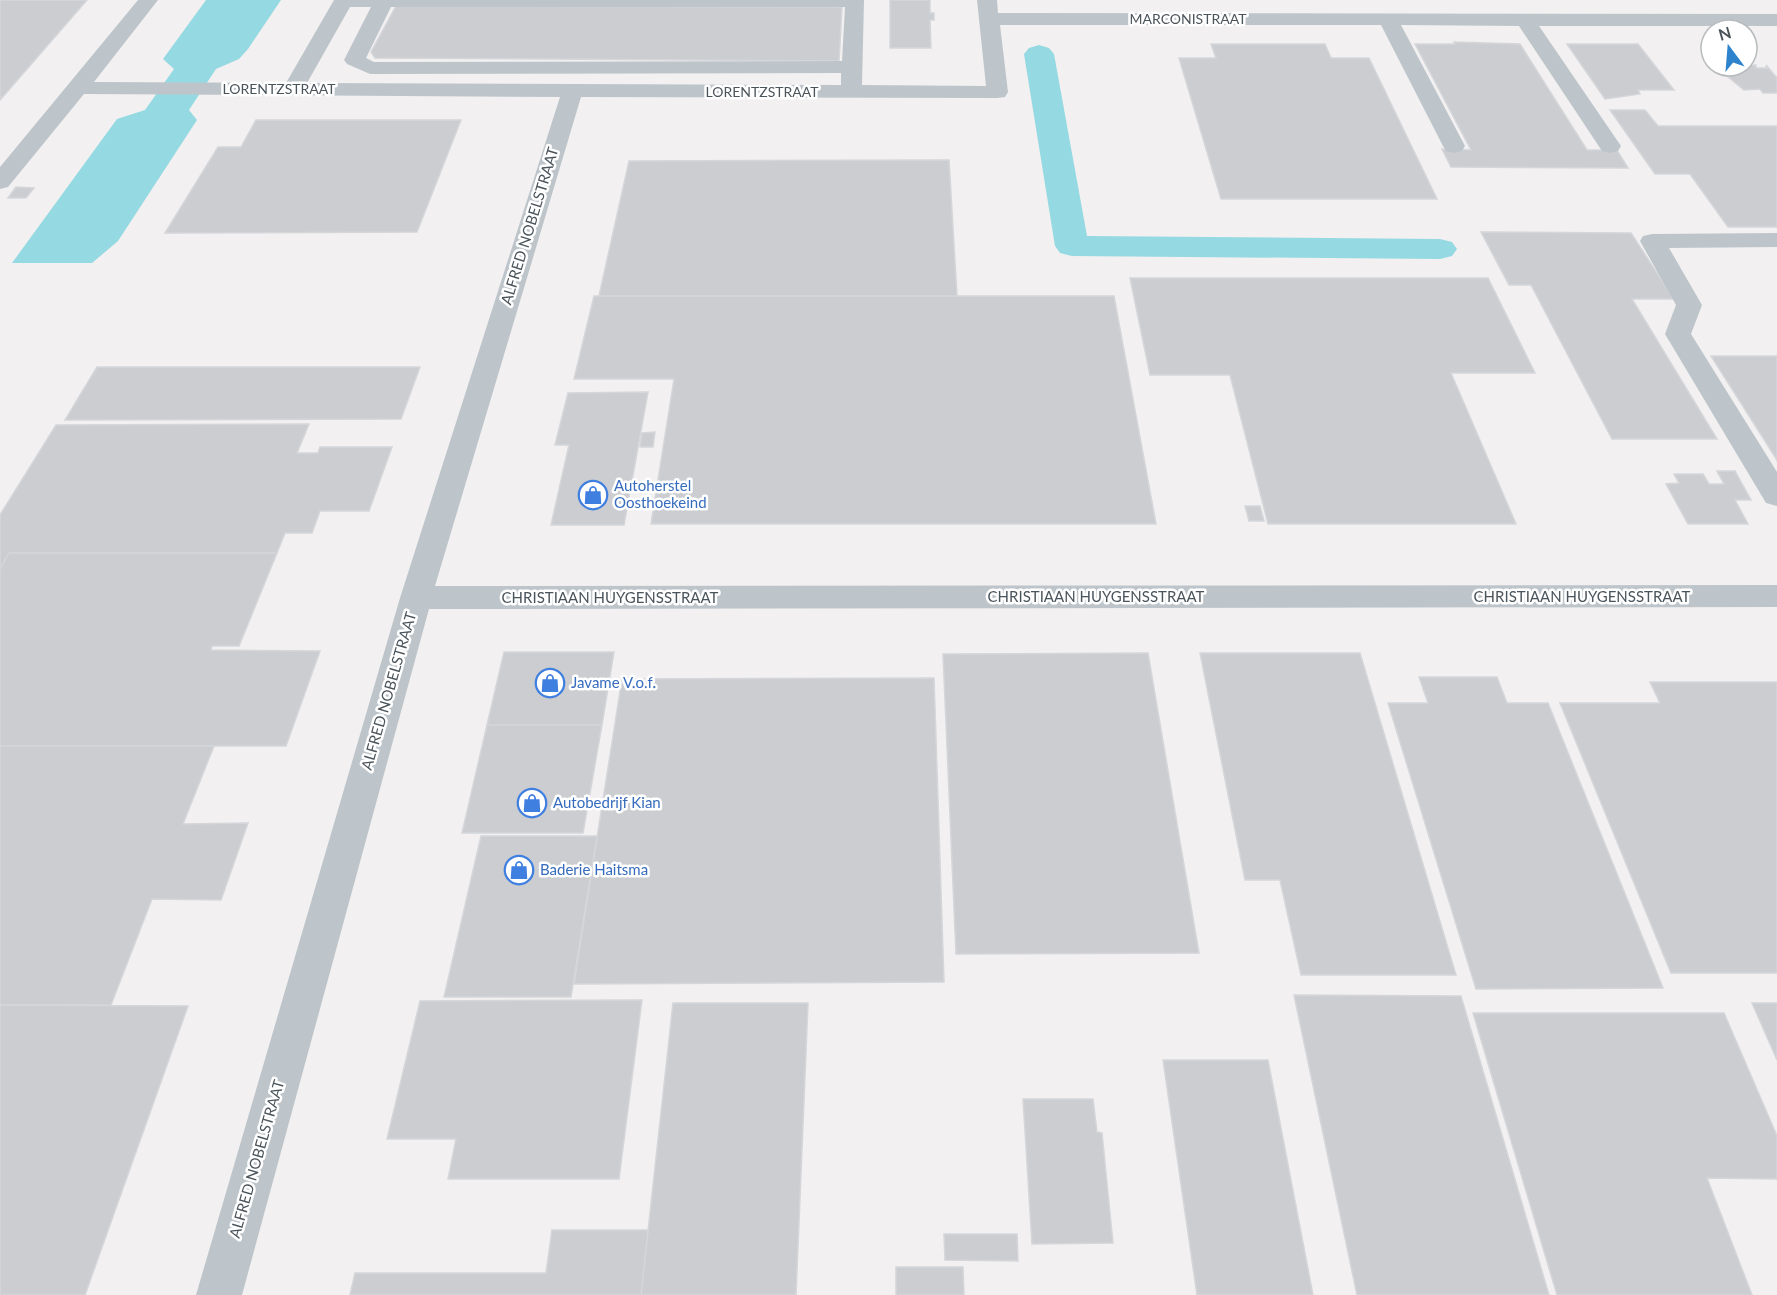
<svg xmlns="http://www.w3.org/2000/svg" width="1777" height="1295" viewBox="0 0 1777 1295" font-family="Lato,sans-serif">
<rect width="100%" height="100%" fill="#f2f0f0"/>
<path fill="#95d9e2" d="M206,0H281L248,49L239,59L216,69L189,110L197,120L118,241L92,263H12L117,119L145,110L174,69L163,59Z"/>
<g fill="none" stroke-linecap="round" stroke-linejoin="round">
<path fill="#95d9e2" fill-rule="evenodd" d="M1039,45L1049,48L1054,54L1087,236L1440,239L1452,242L1457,249L1452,256L1440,259L1072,256L1060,253L1055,246L1024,54L1029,48Z"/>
</g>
<path fill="#cbcdd1" stroke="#d4d6da" stroke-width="1.5" d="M0,0H87L0,100Z
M890,0H930V13H934V20H930L931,48H890Z
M396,6L842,7L839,61L375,58L371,52Z
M1454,42L1520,44L1587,150H1617L1628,168L1451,167L1442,149L1471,150L1415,44H1455Z
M1211,44H1325L1331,58H1369L1437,199H1221L1179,58H1216Z
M1567,44H1638L1674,90H1638L1640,94L1605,99Z
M1756,65V68H1767L1766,65L1777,78V93H1763L1760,89L1744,90L1721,71H1744L1740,66Z
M1610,110H1645L1658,126H1777V227H1728L1690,174H1655Z
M256,120H461L417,232L165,233L218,147H241Z
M949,160L957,296H599L629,161Z
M16,187L34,188L26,198H8Z
M1481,232L1631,233L1674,299H1632L1717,439H1612L1531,285H1509Z
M1130,278H1488L1535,373H1451L1516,524H1268L1230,375H1150Z
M594,296H1114L1156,524H651L674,379H574Z
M1711,356H1777V460Z
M97,367H420L401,419L65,420Z
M648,392L624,525H551L569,445H555L568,393Z
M309,424L297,453H318L320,447H392L369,511H320L312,533H285L277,553H9L0,569V515L56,425Z
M655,432L653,447H640L642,433Z
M1717,471H1735L1751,500H1735L1748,524H1688L1666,484L1679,483L1674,474H1703L1709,484H1724Z
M1245,506H1260L1264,521H1249Z
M9,553H277L239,646H212L211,650L320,651L286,746H0V569Z
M504,652H614L602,725H487Z
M1148,653L1199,953L956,954L943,654Z
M1200,653H1360L1456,975H1301L1280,880H1245Z
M1419,677H1497L1507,703H1548L1663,988L1476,989L1388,703H1428Z
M934,678L944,982L574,984L622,679Z
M1650,682H1777V973H1671L1560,703H1660Z
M487,725H602L583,833H462Z
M0,746H214L183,824L248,823L221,900L152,899L111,1005H0Z
M481,836H597L571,997H444Z
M1294,995L1461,996L1549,1295H1357Z
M642,1000L619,1179H448L456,1139H387L420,1001Z
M673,1003H808L796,1295H641Z
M1752,1003H1777V1060Z
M0,1005L188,1006L85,1295H0Z
M1473,1013H1724L1777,1136V1179L1707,1178L1752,1295H1557Z
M1163,1060H1268L1313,1295H1197Z
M1023,1099H1093L1097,1132L1102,1133L1113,1243L1032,1244Z
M552,1230H648L641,1295H350L355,1273H546Z
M944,1234H1017L1018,1261L945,1260Z
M896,1267H963L964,1295H896Z"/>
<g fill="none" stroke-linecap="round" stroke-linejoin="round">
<path fill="#bdc5cb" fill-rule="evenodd" d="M138,0H158L94,82L286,83L334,0H864L862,85L986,86L977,0H997L998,13L1777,14V26H1539L1621,146L1618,151L1610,153L1602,151L1519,26L1401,25L1465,146L1462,151L1454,153L1446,151L1443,146L1381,25H1000L1008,92L1005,97L997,98L581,97L435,586L1777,585V607L429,609L242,1295H196L400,598L560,97L84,94L8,187L0,189V167ZM350,7H371L344,60L347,64L370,74L841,73V85L307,83ZM391,7H845L842,61L374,62L366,58Z
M1777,233V247L1669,248L1702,305L1691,334L1777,472V506L1766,503L1665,334L1676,305L1640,241L1643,236L1652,234Z"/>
</g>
<defs>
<g id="shop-ring" transform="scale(1.5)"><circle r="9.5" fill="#fff" stroke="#3f7fe0" stroke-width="1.5"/><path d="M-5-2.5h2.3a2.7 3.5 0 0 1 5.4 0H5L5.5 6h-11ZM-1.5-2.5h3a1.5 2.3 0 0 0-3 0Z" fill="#3f7fe0"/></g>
</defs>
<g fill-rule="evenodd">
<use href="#shop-ring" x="593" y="495"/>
<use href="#shop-ring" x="550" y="683"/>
<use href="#shop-ring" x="532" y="803"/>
<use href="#shop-ring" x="519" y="870"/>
</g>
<g text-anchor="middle" stroke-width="5" stroke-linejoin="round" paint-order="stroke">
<g font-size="14" fill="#4a545b" stroke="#fff">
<text x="1188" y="24">MARCONISTRAAT</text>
<text x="279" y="94">LORENTZSTRAAT</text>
<text x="762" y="97">LORENTZSTRAAT</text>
</g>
<g font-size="15" fill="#4a545b" stroke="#fff">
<text transform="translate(530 226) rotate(-73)" y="5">ALFRED NOBELSTRAAT</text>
<text x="1096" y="602">CHRISTIAAN HUYGENSSTRAAT</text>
<text x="1582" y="602">CHRISTIAAN HUYGENSSTRAAT</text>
<text x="610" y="603">CHRISTIAAN HUYGENSSTRAAT</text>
<text transform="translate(389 691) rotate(-74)" y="5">ALFRED NOBELSTRAAT</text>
<text transform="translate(257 1159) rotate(-74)" y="5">ALFRED NOBELSTRAAT</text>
</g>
<g font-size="15" fill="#366cbe" stroke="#fff" text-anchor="start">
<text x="614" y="491">Autoherstel<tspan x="614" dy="17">Oosthoekeind</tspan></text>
<text x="571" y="688">Javame V.o.f.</text>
<text x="553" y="808">Autobedrijf Kian</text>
<text x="540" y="875">Baderie Haitsma</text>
</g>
</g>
<g transform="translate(1729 48) rotate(344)"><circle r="28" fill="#ffffff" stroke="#b7bbbd" stroke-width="1.5"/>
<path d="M0-4.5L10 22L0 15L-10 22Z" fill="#2e83cd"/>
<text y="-9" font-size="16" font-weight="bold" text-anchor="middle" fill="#4a545b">N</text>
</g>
</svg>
